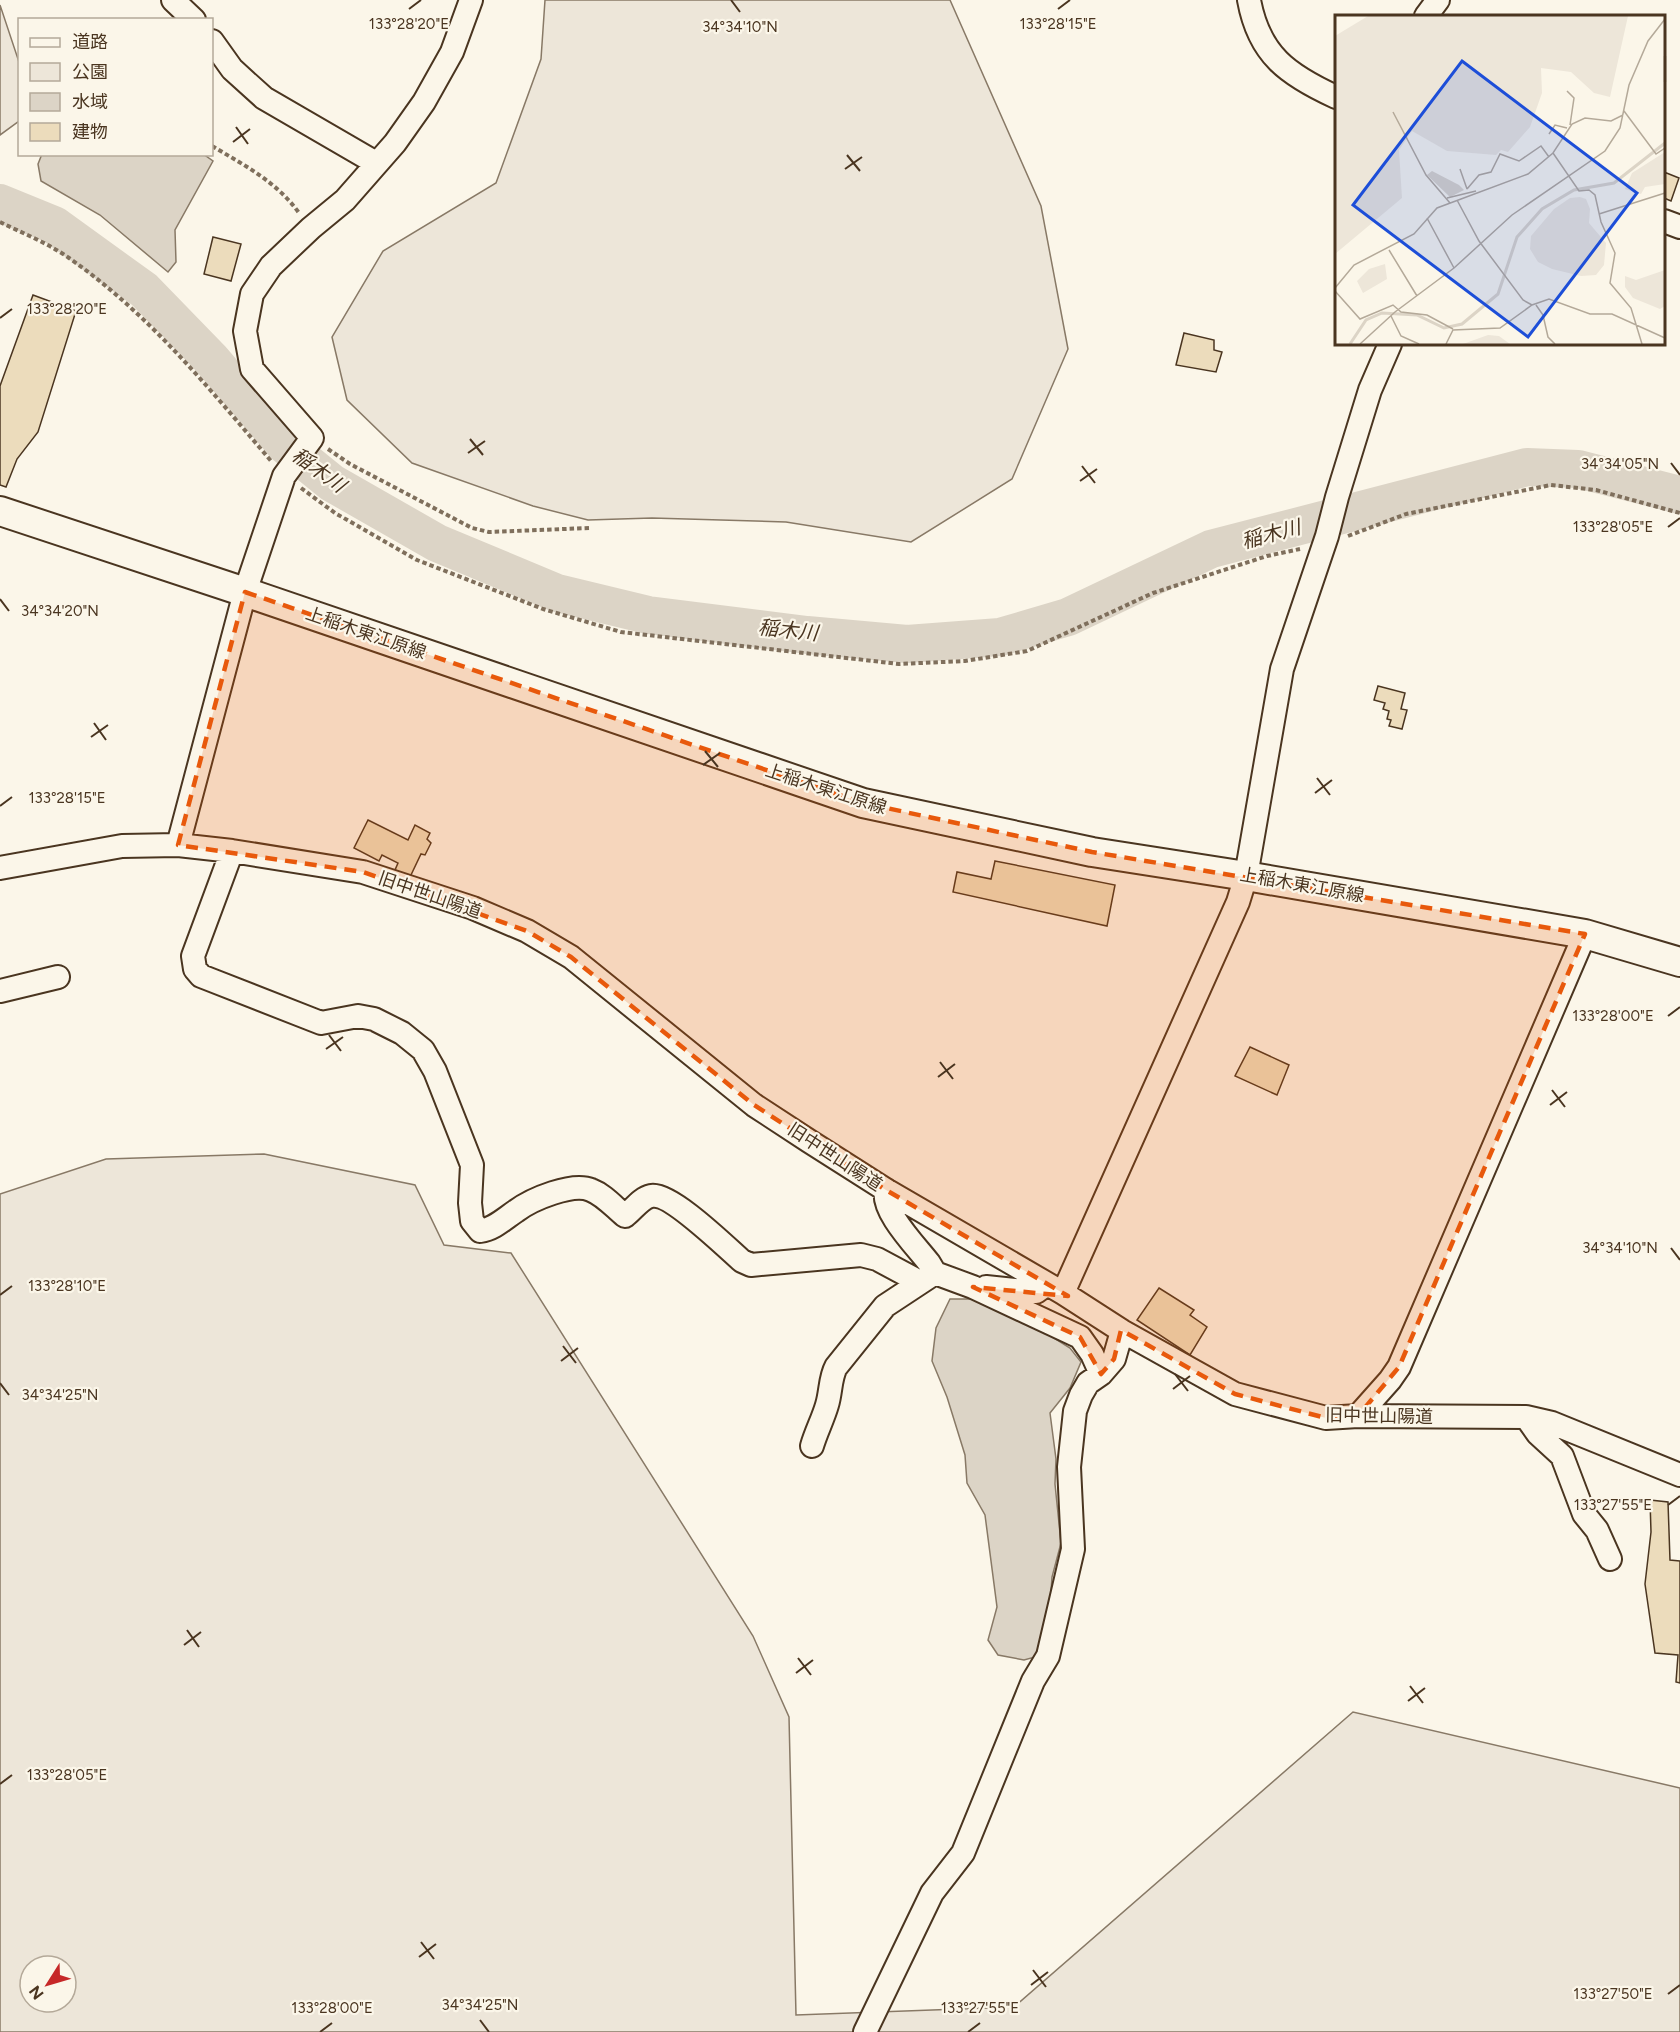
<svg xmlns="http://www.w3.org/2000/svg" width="1680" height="2032" viewBox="0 0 1680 2032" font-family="Figtree,'Noto Sans JP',sans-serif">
<rect width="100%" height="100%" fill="#fbf6e9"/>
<path fill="#ede6d9" stroke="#887966" stroke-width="1.5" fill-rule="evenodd" d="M545,0H950L1041,206L1068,349L1012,479L911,542L786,522L652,518L588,520L533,506L412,463L347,400L332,337L383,251L496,183L541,59Z
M0,5L19,62V121L0,135Z
M264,1154L415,1185L444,1245L511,1253L753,1636L789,1717L796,2015L1014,2007L1353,1712L1680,1788V2032H0V1194L106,1159ZM30,1966H66V2002H30Z"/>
<path fill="#dcd4c6" stroke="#887966" stroke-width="1.5" d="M42,154H203L213,161L175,230L176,262L168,272L100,215L41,181L38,164Z
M950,1299H972L1035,1326L1070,1348L1081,1362L1070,1388L1050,1413L1056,1459L1055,1484L1061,1543L1052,1577L1049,1621L1039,1656L1024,1660L998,1655L988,1640L997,1607L985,1515L967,1483L965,1455L947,1397L932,1361L936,1328Z"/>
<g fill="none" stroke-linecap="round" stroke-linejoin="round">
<path stroke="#dcd4c6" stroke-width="38" d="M0,203L54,225L144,290L211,359L285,445L332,483L437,543L557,593L648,615L807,635L907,644L1000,637L1068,617L1211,549L1527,467L1578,469L1680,495"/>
</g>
<path fill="#ecdcbc" stroke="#4a3520" stroke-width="1.5" d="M1664,172L1679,178L1671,201L1664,198Z
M213,237L241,244L231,281L204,274Z
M33,295L76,311L38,432L17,459L6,487L0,485V386Z
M1184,333L1214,340V350L1222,352L1216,372L1176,365Z
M1378,686L1405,693L1401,709L1407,710L1402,729L1389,726L1391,720L1387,719L1389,711L1383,709L1385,703L1374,700Z
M368,820L408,840L415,825L430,833L427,839L431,843L425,855L421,854L410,877L395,870L398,863L382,855L379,861L354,848Z
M995,861L1115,885L1107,926L953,892L957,872L991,879Z
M1250,1047L1289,1065L1277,1095L1235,1076Z
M1159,1288L1194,1310L1190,1315L1207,1327L1190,1355L1137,1320Z
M1650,1500L1668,1502L1670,1560L1680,1561V1683L1676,1682L1678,1655L1655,1653L1645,1584L1651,1532Z"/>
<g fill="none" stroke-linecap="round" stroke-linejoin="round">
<g stroke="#4a3520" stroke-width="26">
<path id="minor" d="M173,0L194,20
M1249,0C1259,55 1288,75 1336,97
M1426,16L1438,0
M212,41L232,69L264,98L376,163
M1664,221L1680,227
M178,845L245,592L284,476L312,438L252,369L245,331L252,294L271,266L311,228L345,200L395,143L424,102L452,52L471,0
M232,851L193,956L195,969L201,976L321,1023L358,1016L374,1019L402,1033L423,1050L435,1071L472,1165L470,1203L472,1221L480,1231C494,1229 504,1219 516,1211C532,1199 573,1182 591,1190C604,1195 614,1207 625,1216C633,1210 641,1198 651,1196C670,1192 726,1247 742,1261L751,1265L861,1255L877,1259L920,1282
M0,868L122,846L178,845L232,851L363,872L473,908L527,931L571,957L754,1105L809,1141L886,1190L1063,1293L1122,1331L1235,1394L1326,1418L1358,1416L1526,1417L1552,1423L1680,1475
M0,991L58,977
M886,1190C881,1211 916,1246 929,1263L935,1273L973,1287L1080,1337L1092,1354L1101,1374
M986,1287L1036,1292L1047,1284
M1063,1293L1238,902L1246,876L1282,669L1327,536L1337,497L1370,390L1390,344
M1358,1416L1390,1380L1399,1367L1585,934
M1526,1417L1538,1434L1562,1456L1584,1514L1597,1530L1610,1559
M812,1446C816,1432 823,1419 827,1405C831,1392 830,1378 836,1367L885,1306L932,1275
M865,2032L932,1893L963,1853L1033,1681L1048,1656L1073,1549L1069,1467L1075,1411L1081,1395L1088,1383L1101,1374L1114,1359L1122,1331"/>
</g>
<g stroke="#4a3520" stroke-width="32">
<path id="major" d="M0,511L245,592L863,803L1092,852L1246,876L1585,934L1680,962"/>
</g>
<path stroke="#7f6f5c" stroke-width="4" stroke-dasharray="4.5 3" stroke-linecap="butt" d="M212,146C244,165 277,182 299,213
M0,222C22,233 48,243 69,258C148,313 209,388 271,461
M328,449L350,464L472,528L489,532L589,528
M301,488L335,513L417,560L543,609L621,632L899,664L965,661L1027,651L1153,593L1267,556L1300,549
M1348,536L1406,514L1551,485L1596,490L1680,513"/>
<use href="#minor" stroke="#fbf6e9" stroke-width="22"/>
<use href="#major" stroke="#fbf6e9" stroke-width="28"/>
</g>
<path fill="#e8590c" fill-opacity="0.2" stroke="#e8590c" stroke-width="4.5" stroke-dasharray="12 8" stroke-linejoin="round" d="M245,592L863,803L1092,852L1585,934L1399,1367L1358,1416L1326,1418L1235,1394L1121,1330L1114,1359L1101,1374L1080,1337L973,1287L1068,1296L886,1190L754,1105L571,957L527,931L363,872L178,845Z"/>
<path fill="none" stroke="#4a3520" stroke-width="2" d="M731,0L740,12M409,9L421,0M1058,9L1070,0M236,127L248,144M233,142L250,129M847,155L860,171M845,169L862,157M0,318L12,309M470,439L483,455M468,453L485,441M1671,463L1680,475M1082,466L1095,483M1080,481L1097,469M1668,527L1680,518M0,599L9,611M94,723L106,740M91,737L108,725M705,751L718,767M703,765L720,753M1317,778L1330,795M1315,793L1332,780M0,806L12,797M1668,1016L1680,1007M329,1035L341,1051M326,1049L343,1037M940,1062L953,1079M938,1077L955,1064M1552,1090L1565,1107M1550,1105L1567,1092M1671,1248L1680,1260M0,1295L12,1286M563,1346L576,1363M561,1361L578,1348M1175,1374L1188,1391M0,1383L9,1395M1173,1389L1190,1376M1668,1505L1680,1496M187,1630L199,1647M184,1645L201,1632M798,1658L811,1675M796,1673L813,1660M1410,1686L1423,1703M1408,1701L1425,1688M0,1784L12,1775M421,1942L434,1959M419,1957L436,1944M1033,1970L1046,1987M1031,1985L1048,1972M1668,1994L1680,1985M480,2020L489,2032M320,2032L332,2023M968,2032L980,2023"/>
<g text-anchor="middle" stroke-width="4.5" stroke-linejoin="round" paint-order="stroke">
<g font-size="18" fill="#4a3520" stroke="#fbf6e9">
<text transform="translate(366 633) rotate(19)" y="6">上稲木東江原線</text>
<text transform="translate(826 789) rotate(18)" y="6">上稲木東江原線</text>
<text transform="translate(1302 885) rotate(10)" y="6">上稲木東江原線</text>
<text transform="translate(430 895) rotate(19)" y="6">旧中世山陽道</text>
<text transform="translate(835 1157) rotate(33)" y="6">旧中世山陽道</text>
<text transform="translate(1379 1416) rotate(1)" y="6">旧中世山陽道</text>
</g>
<g font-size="20" font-style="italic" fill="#4a3520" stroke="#fbf6e9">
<text transform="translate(319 470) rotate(36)" y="7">稲木川</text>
<text transform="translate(1271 534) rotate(-15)" y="7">稲木川</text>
<text transform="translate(788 630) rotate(6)" y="7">稲木川</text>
</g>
</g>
<g transform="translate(1335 15)">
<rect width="330" height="330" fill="#fbf6e9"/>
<path d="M33,1H293L275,82L259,78L236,57L206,53L207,78L195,112L173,137L166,135L161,140L112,136L77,116L64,135L67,183L0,239V21ZM330,137V169L310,172L306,179L290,174L297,158ZM245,182L251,184L255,194L254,208L271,228L269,250L261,260L246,261L217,254L203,247L195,234L196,221L219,194L235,183ZM50,249L52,264L28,278L22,266L34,254ZM330,255V291L325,294L298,283L290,272V261L301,265ZM153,320L164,321L175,329H128Z" fill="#ede6d9"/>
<path d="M97,156L124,170L129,175L115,182L92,160Z" fill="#dcd4c6"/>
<path fill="none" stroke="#dcd4c6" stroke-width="3" d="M330,41V67M15,329L31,305L47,298L82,300L109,313L127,309L163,279L182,222L207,194L239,175L279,168L330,128"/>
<path fill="none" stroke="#b4a999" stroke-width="1.5" d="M232,76L239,83L235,110M289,96L321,139L330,133M58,97L91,160L115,188M214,119L220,110L232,113M218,138L244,176L254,175L260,180L266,207L280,238L275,268L296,293L307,329M125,154L132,174M132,174L144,160L156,157L165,139L184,146L206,131L214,142M112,183L141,176M122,185L144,226L188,285L197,290M264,199L330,178M92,203L119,253M54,235L82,281M0,273L19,250L79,219L102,193L193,159L218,138L237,109L250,103L276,106L288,100M0,276L25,304L58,290L66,297L92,300L118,314M201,290L208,300L213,322L220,329M56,301L66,321L84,329M25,329L60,297L119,253L177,200L270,136L285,113L294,70L313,26L330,4M111,329L118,315L165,313L197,290L214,284L255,299H277L330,323"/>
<path fill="#1d4ed8" fill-opacity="0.15" stroke="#1d4ed8" stroke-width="3" d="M127,46L302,178L193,322L18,190Z"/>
<rect width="330" height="330" fill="none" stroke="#4a3520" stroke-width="3"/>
</g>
<g font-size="15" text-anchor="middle" fill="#4a3520" stroke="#fbf6e9" stroke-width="4.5" stroke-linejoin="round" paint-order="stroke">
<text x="409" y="29">133°28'20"E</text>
<text x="1058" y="29">133°28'15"E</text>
<text x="740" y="32">34°34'10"N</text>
<text x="67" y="314">133°28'20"E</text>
<text x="1620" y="469">34°34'05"N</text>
<text x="1613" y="532">133°28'05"E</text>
<text x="60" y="616">34°34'20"N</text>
<text x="67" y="803">133°28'15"E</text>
<text x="1613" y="1021">133°28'00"E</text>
<text x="1620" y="1253">34°34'10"N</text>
<text x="67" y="1291">133°28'10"E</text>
<text x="60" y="1400">34°34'25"N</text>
<text x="1613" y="1510">133°27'55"E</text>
<text x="67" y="1780">133°28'05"E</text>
<text x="1613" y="1999">133°27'50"E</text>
<text x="480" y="2010">34°34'25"N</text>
<text x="332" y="2013">133°28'00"E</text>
<text x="980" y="2013">133°27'55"E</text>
</g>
<rect x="18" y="18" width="195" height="138" fill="#fbf6e9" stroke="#b4a999" stroke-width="1.5"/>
<rect x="30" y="38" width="30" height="9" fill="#fbf6e9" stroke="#b4a999" stroke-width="1.5"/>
<text x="72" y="48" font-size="18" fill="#4a3520">道路</text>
<rect x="30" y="63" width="30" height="18" fill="#ede6d9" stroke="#b4a999" stroke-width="1.5"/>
<text x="72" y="78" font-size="18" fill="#4a3520">公園</text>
<rect x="30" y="93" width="30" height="18" fill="#dcd4c6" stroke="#b4a999" stroke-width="1.5"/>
<text x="72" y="108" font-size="18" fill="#4a3520">水域</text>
<rect x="30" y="123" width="30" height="18" fill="#ecdcbc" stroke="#b4a999" stroke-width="1.5"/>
<text x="72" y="138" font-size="18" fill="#4a3520">建物</text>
<g transform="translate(48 1984) rotate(233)"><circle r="28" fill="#fbf6e9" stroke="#b4a999" stroke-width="1.5"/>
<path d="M0-4.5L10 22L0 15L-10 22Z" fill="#c62828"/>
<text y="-9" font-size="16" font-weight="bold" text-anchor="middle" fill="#4a3520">N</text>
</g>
</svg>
